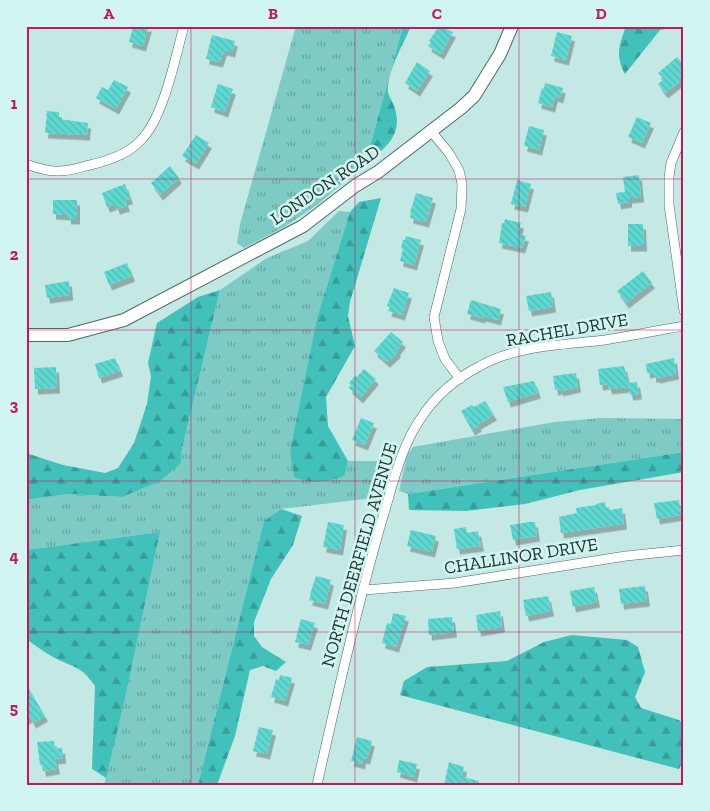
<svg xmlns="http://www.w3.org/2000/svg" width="710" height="811" viewBox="0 0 710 811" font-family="'Zilla Slab',serif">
<defs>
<pattern id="grass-tufts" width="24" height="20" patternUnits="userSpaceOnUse" patternTransform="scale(1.25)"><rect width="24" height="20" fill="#7ecac4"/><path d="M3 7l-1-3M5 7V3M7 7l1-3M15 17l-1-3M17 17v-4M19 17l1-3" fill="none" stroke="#67a5a0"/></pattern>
<pattern id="forest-firs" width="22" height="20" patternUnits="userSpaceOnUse" patternTransform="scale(1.25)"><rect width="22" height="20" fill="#41c1ba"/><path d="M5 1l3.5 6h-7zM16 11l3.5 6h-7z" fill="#369d98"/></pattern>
<pattern id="building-back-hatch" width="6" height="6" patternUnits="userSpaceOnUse" patternTransform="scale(1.25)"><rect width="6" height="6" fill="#5dd9d1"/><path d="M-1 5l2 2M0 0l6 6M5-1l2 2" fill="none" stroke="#51bbb4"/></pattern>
<filter id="shadow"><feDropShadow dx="3" dy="5.5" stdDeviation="0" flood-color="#0004"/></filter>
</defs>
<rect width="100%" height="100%" fill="#c4e9e5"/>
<path fill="url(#grass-tufts)" d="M296,26H403L369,150L352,175L317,205L284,227L244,248L237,243L240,224Z
M339,211L350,212L317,318L290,450L345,475L348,461H391L382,497L281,509L264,521L198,785H104L125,699L160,532L26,550V500L68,494L122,497L181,463L182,449L220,290L267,258L308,241Z
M602,418L684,419V452L408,494L399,491L407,455L413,447L554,422Z"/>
<path fill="url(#forest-firs)" d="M403,26H411C404,43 388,70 388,88C387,93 391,99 393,103C401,123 397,137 381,151L369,150Z
M626,26H681L673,27L660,30L625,74C615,55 619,46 626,26Z
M381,198L350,302L348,316L355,346L326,397L328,426L348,461L345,475C328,483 311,484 294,477L290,450L317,318L350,212L359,202Z
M220,290L182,449L181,463L160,481L122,497L68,494L26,500V453L63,465L105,473L118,468L134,443L147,404L151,376L148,363L157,323L198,297Z
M684,452V472L580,490L525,504L466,511L409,510L408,494Z
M281,509L302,516L293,545L271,579L254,622V636L262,647L286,662L276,671L263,666L250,670L235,736L217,785H198L264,521Z
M160,532L125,699L106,778L92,769L95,686C82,666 72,667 53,657C44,652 35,645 26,639V550Z
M572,635L627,640L638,647L645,672L635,697L641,708L679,720L684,725V759L679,769L400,695L404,681L427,667L507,661L544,642Z"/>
<path fill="url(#building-back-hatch)" filter="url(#shadow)" d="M133,26H149L143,46L129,42Z
M439,26L453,32L441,54L428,46L431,42L429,41Z
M557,32L572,36L566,60L551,56Z
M212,35L235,41L232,52L224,50L220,62L206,59Z
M677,57L684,65V78L665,93L658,84L664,79L658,73Z
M417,62L430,71L417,91L405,83Z
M114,80L128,87L116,109L96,98L102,87L108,90Z
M545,83L563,88L560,98L555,96L552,107L538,103L542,88L544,89Z
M218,84L233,89L225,112L211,107Z
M47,111L59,112V119L88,123L87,135L45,133Z
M637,117L651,123L642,143L628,137Z
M529,126L544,130L539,150L524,146Z
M196,135L209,143L196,164L182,156Z
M170,166L179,178L160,195L151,183Z
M639,175L641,197L629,198V202L618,204L616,193L625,192L623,177Z
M517,180L531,184L525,207L511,204Z
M125,184L130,199L125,200L127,206L117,209L115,204L107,207L102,193Z
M416,193L433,198L426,222L410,218L411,213H410Z
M53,200H77V219H68V215L53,214Z
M505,219L521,223L518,234L526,236L522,248L499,243L502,223H504Z
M628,224H643L644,246H628Z
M406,236L421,240L414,265L400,261L403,249L401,248L403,240H405Z
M127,263L132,276L109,285L104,272Z
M643,271L652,283L626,303L617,291Z
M69,281L70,295L47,298L45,285Z
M394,288L409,293L402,315L388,311L390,307L387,306Z
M551,292L553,307L529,311L526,296Z
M471,300L501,309L498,320L483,316L482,318L467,314Z
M391,332L403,342L397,350L398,352L387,362L374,351Z
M115,358L120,371L99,378L95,364Z
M674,358L676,374L657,378V377H653V372L647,373L646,364Z
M624,366L629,387L609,389L608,384L600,385L598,369Z
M56,367L57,388L35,389L34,368Z
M364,369L376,379L360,398L349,388L351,385L349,383L355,376L357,377Z
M576,373L578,387L560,391V389L555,390L553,376Z
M534,381L538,393L508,402L503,387Z
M637,382L639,394L630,395L628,383Z
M485,401L494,415L478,424L479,426L472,430L461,411L472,405L474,407Z
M361,418L374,423L365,445L352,440Z
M679,500L681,515L657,519L654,503Z
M605,502L606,508L609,507L610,510L622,508L624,524L561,533L559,517L577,513L576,508L596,505V504Z
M328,522L344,525L340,550L323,547Z
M529,522H535L537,536L513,540L510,525Z
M466,527L467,533L478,531L481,546L457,549L454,529Z
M411,530L436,536L432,552L407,546Z
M316,576L331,580L325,604L309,600L311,595L310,594Z
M645,586L647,601L621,604L619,589Z
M594,587L597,602L573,607L570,591Z
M548,596L551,611L526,616L523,600Z
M500,611L502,627L478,631L476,615Z
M393,613L406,616L396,647L382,643L387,623L391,624Z
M452,617L454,632L429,635L428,619Z
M301,619L315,623L308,645L295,642Z
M280,675L292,678L285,701L271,697L276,679L279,680Z
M26,684L45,716L33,723L30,717L26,719Z
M259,727L273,730L267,754L253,751Z
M357,737L372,741L367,759L363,758L362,764L351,761Z
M54,741L55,749L62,748L63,758L55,759L57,769L43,771L42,765H40L37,742Z
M399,760L417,764L414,777L397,772Z
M449,762L464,767L462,777L479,781V785H444Z"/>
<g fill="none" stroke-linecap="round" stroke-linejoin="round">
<g stroke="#496a67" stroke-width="10">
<path id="street" d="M431,131L449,153L459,170L462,184L461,209L434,317L438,341L445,359L460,379
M684,132L671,163L669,177V205L684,311
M26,164C37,168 49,172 60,171C70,171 81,167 90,165C107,161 129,154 141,140C164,117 175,58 184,26
M364,590L455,583L626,556L684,550
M317,785C337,696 357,607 382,520C393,485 400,448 421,418C435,396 457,378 480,366C517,345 564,345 605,340C632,336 658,330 684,326"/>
</g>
<g stroke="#496a67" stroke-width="14">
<path id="secondary" d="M26,335H68L124,320L303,226L355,186L378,172L461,108L474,96L500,54L512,26"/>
</g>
<use href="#street" stroke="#fff" stroke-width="9"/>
<use href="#secondary" stroke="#fff" stroke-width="12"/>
</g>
<path fill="none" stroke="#c2185b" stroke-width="1" stroke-opacity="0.55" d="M191,26V785M355,26V785M519,26V785M26,179H684M26,330H684M26,481H684M26,632H684"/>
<g text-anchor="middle" stroke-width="5" stroke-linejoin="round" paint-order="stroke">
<g font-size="18" fill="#233230" stroke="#d1f6f2">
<text transform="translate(325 185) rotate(-34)" y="6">LONDON ROAD</text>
<text transform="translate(567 330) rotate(-10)" y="6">RACHEL DRIVE</text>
<text transform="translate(359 555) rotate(-74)" y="6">NORTH DEERFIELD AVENUE</text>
<text transform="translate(521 556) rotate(-9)" y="6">CHALLINOR DRIVE</text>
</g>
</g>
<rect width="710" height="811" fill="none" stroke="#d1f6f2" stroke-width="55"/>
<rect x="28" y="28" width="654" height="756" fill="none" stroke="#c2185b" stroke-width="2"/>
<g font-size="16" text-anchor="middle" font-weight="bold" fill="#c2185b">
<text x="109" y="19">A</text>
<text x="273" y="19">B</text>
<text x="437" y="19">C</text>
<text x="601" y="19">D</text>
<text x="14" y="109">1</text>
<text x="14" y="260">2</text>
<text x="14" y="411">3</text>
<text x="14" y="562">4</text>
<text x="14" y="714">5</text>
</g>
</svg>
